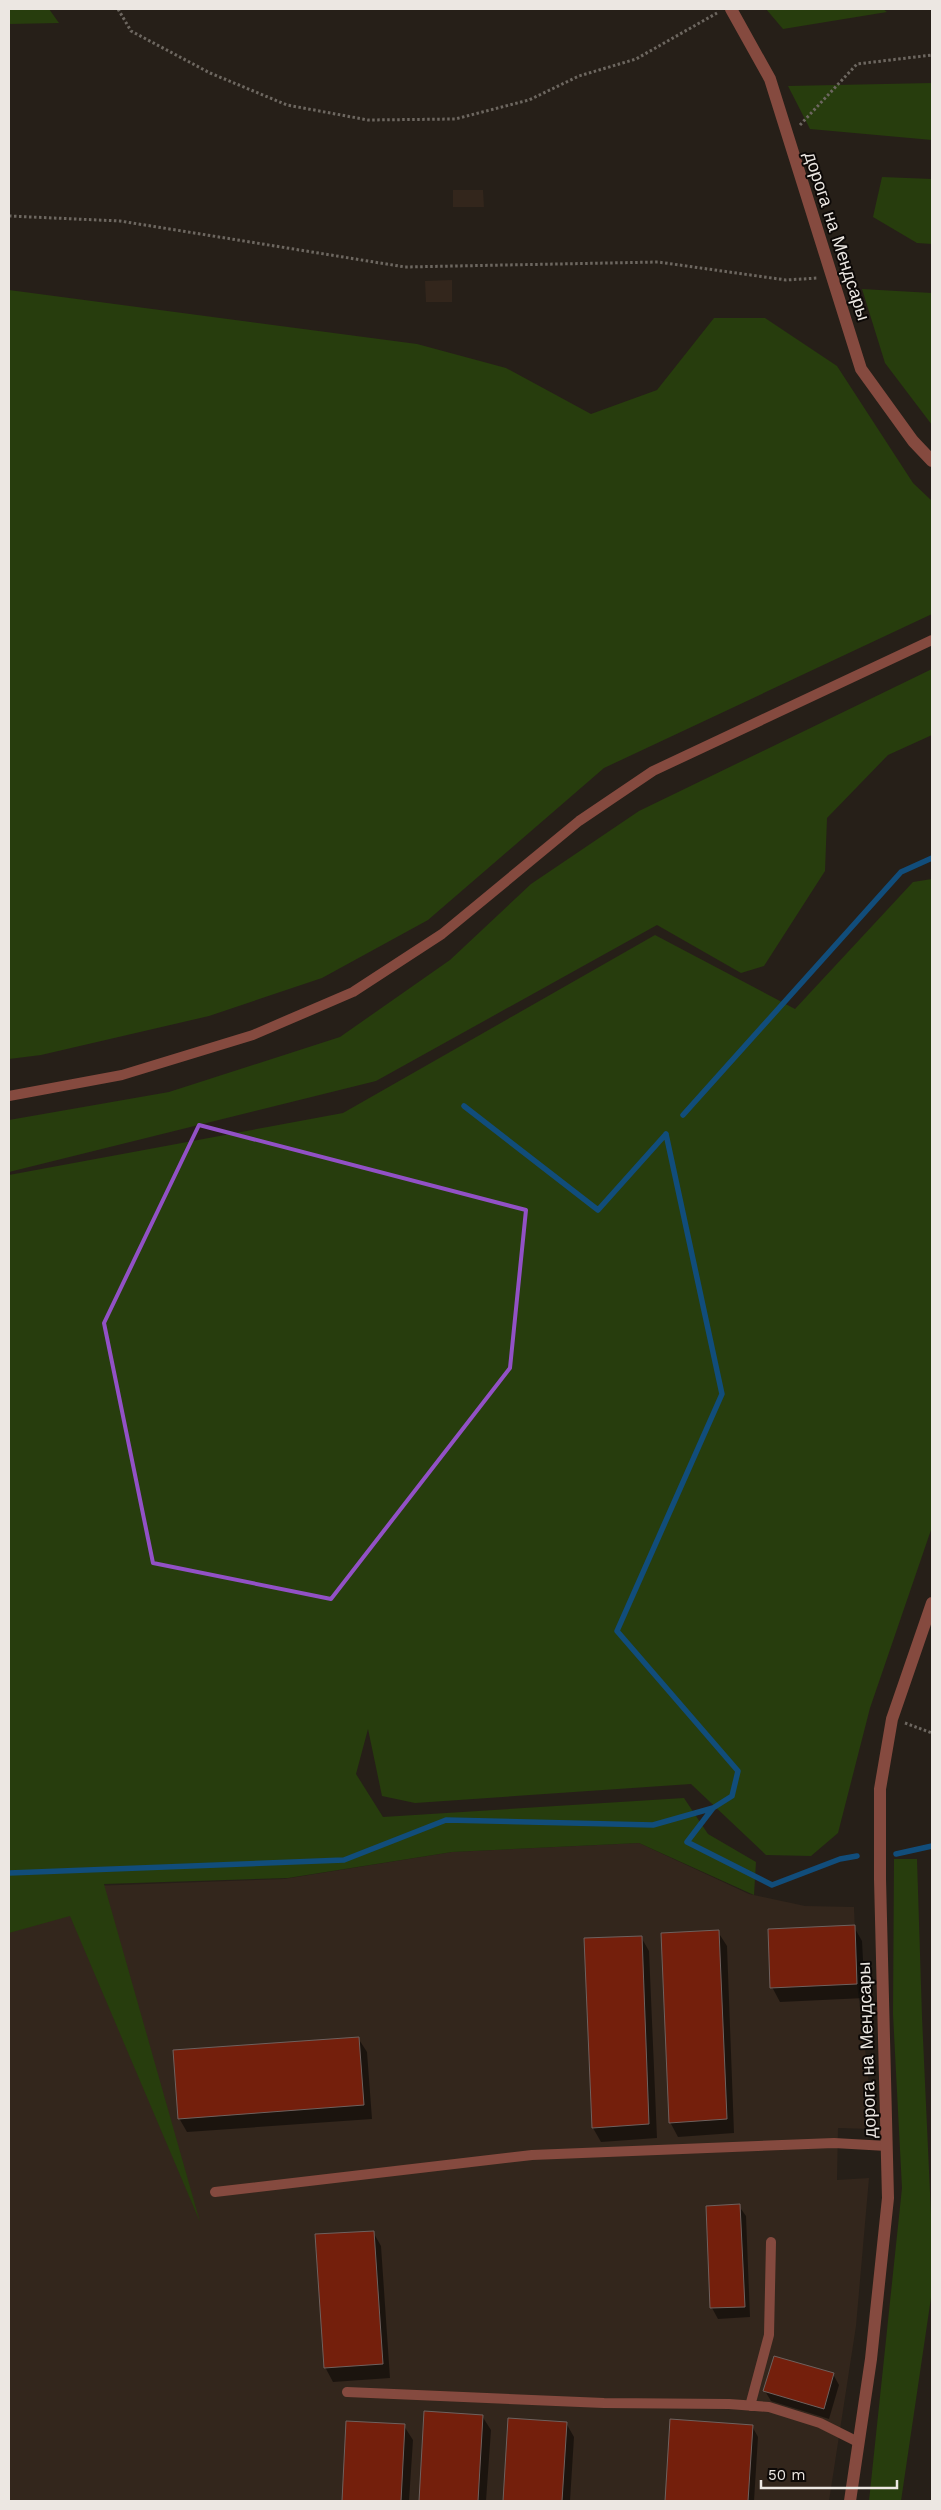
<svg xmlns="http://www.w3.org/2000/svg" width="941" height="2510" viewBox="0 0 941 2510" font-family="'Work Sans',sans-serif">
<rect width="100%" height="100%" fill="#261f18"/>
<path fill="#33261c" d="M453,190H483L484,207H453Z
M452,280V302H426L425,281Z
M639,1843L749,1894L805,1906L854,1907L857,1984L868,2073L871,2129L838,2128L837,2180L869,2178L856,2326L829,2501H9V1889L284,1879L452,1852Z"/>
<path fill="#273d0d" d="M9,9H49L59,23L9,24Z
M766,9H883L887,12L783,29Z
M932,83V140L810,129L788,86Z
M882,177L932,179V244L917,243L873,217Z
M862,289L932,293V425L885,363Z
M9,290L417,344L506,368L591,414L657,390L714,318H765L837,366L913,483L932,501V614L604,768L428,920L322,978L209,1016L41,1055L9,1059Z
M932,669V735L888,755L827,818L825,871L764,966L741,973L657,925L376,1081L9,1172V1120L169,1092L340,1037L450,960L531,884L639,811Z
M932,879V1527L870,1708L838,1833L811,1856L766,1855L691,1784L415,1803L382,1796L368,1729L356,1774L383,1817L684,1798L708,1834L756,1862L754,1895L639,1843L452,1852L288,1878L104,1884L200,2222L70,1916L9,1933V1175L343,1113L655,935L795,1009L913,882Z
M894,1859H917L922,2017L932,2236V2291L901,2501H869L902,2188L893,2014Z"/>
<path fill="#0007" d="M854,1927L862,1941L865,1998L780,2002L772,1987Z
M718,1932L727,1946L734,2133L678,2137L670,2122Z
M641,1937L649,1951L657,2138L601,2142L593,2128Z
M358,2038L367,2052L372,2119L187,2132L179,2118Z
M739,2206L746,2216L750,2317L718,2319L712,2308L707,2207Z
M373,2232L381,2246L390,2378L333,2382L325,2367Z
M833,2374L839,2385L829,2419L771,2401L765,2391Z
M426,2413L482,2416L491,2430L486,2501H420Z
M509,2419L566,2423L574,2437L570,2501H504Z
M671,2421L752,2426L758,2437L754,2501H666Z
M348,2422L404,2426L413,2440L409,2501H343Z"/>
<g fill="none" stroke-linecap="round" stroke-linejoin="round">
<path stroke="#114d7b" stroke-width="5.5" d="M464,1106L598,1210L666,1134
M683,1115L901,872L932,858
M666,1134L722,1394L617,1631L738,1771L732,1796L713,1808
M896,1854L932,1846
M9,1873L344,1860L446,1820L653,1825L713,1808L687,1842L772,1885L840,1859L857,1856"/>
</g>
<path fill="#741f0c" stroke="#6e615e" d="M855,1925L857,1984L770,1988L768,1929Z
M719,1930L727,2119L669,2123L661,1933Z
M642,1936L649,2124L592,2128L584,1938Z
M359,2037L364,2105L178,2119L173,2050Z
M740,2204L745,2307L710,2308L706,2206Z
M374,2231L383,2364L324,2368L315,2234Z
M774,2356L834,2373L824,2409L763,2391Z
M424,2411L483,2415L478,2501H419Z
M508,2418L567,2422L562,2501H503Z
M670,2419L753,2425L748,2501H665Z
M346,2421L405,2424L401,2501H342Z"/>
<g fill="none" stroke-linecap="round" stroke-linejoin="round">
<path stroke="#6d6760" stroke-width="3" stroke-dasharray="2.5 2.5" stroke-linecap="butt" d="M118,9L131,31L210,73L287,105L368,120L455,119L529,100L579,76L636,59L717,13
M800,125L857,64L932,55
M9,216L120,221L405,267L658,262L786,280L818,278
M905,1723L932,1733"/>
<path stroke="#854a3f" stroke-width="10" d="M9,1096L122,1075L253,1035L353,992L442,934L579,821L653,771L932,640
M215,2192L532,2155L834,2143L887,2146
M347,2392L604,2403L729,2404L769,2407L820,2423L858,2442
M750,2406L769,2335L771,2242"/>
<path stroke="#854a3f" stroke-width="12" d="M731,9L770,79L861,369L913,441L932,461
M850,2501L871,2359L888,2198L880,1879V1789L892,1719L932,1603"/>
</g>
<path fill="none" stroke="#9251c6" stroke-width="4" stroke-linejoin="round" d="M199,1125L526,1210L510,1368L331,1599L153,1563L104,1323Z"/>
<g text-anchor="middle" stroke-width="4" stroke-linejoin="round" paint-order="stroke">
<g font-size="18" fill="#ece7e2" stroke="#0d0907">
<text transform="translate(837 236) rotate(72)" y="6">дорога на Мендсары</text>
<text transform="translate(867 2050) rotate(-92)" y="6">дорога на Мендсары</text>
</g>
</g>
<rect width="941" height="2510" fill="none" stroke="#ece7e2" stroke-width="20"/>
<path d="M761 2480v8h136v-8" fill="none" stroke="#ece7e2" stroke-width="2.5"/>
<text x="768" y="2480" font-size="15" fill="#ece7e2" stroke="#0d0907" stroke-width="4" paint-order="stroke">50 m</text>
</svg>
